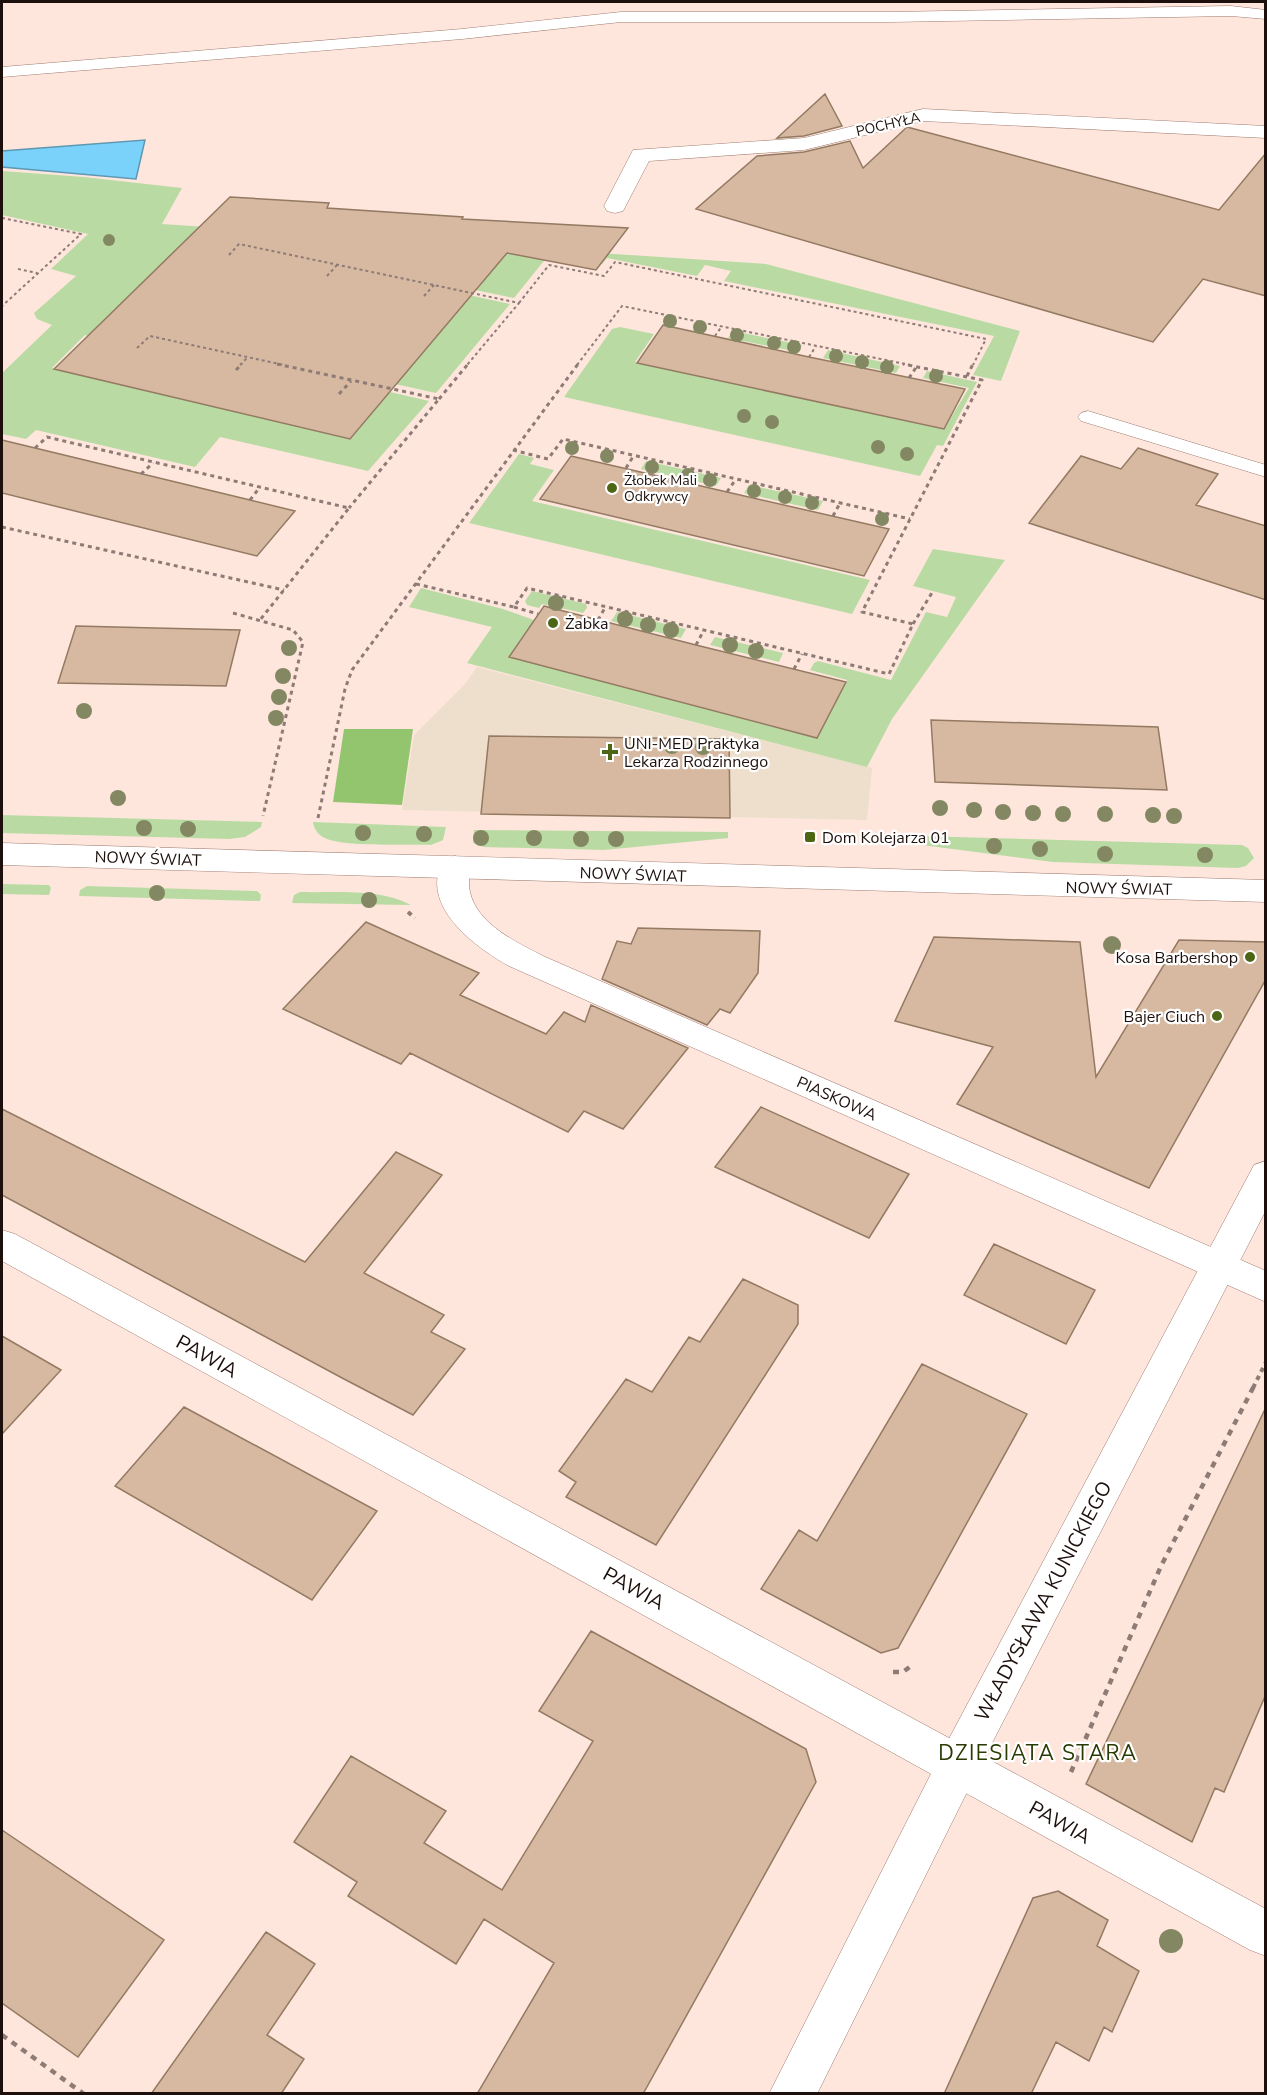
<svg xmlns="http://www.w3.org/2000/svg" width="1267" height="2095" viewBox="0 0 1267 2095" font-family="'Nunito Sans',sans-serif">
<rect width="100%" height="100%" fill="#fee6dd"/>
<path fill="#eedfcc" d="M477,667L872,768L867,820L402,810L414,735L465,684Z"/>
<path fill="#b9dba3" d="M2,171L84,177L182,188L162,224L766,264L1020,331L1001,381L973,375L994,336L724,281L731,271L705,265L697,276L607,258L602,264L569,257H547L514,298L231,239L217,253L181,245L146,280L446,290L510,304L436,393L140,328L122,344L85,335L52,368L349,439L364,386L429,401L368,471L220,437L195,467L36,430L26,439L2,434V373L52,325L37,319L34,313L76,276L51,269L88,234L2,215Z
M620,327L654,334L635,362L944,429L969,388L923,378L927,371L977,382L943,446L937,445L920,476L564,397L612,329Z
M733,331L802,345L798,352L728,338Z
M828,350L900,366L896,373L823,358Z
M519,454L534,458L530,464L554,470L532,501L870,580L852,614L469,523Z
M646,461L721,478L716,486L641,469Z
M749,485L823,501L818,510L744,493Z
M933,549L1005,560L892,719L867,767L467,663L492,627L409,607L421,588L503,609L534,620L509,657L816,738L847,680L810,670L814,663L818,661L891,680L926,612L947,617L956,597L913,586Z
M532,591L586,604L587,608L583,613L542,604L539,608L527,605L525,601Z
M617,612L686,629L681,638L611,621Z
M715,637L783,653L779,662L710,645Z
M2,815L262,822L261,827L245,837L229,839L2,833Z
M313,822L446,827L443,840L431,845C406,844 349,847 327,839C319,836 314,830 313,822Z
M474,830L728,832V838L604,850L484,847L473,843Z
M922,836L1242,845L1248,848L1254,858L1246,866L1238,868L1053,862L922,845Z
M2,884L49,885L51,888L49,895L2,894Z
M87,886L257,891L261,895L260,901L79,896L80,890Z
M300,892C336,893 379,888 411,905L292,903L294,895Z"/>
<path fill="#92c56e" d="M344,729H413L402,805L333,802Z"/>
<path fill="#7ad2fa" stroke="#5e98b3" stroke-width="1.5" d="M145,140L136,179L2,167V151Z"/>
<path fill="#d6b9a0" stroke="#947a62" stroke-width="1.5" d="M825,94L842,126L804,136L777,138Z
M907,127L1219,210L1266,153V296L1203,279L1153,342L696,209L757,156L804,152L850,141L863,168Z
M230,197L329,203L327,208L463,217L462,219L628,228L596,270L507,253L350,439L54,369Z
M663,325L809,357L965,389L944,429L637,363Z
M2,440L250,500L295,511L257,556L2,493Z
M1138,448L1218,474L1196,505L1266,526V600L1029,523L1081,456L1121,469Z
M571,456L727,492L889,529L864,576L540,499Z
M544,606L696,645L846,682L817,738L509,657Z
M76,626L155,628L240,630L226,686L58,683Z
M931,720L1158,727L1167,790L935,782Z
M489,736L729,739L730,818L481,814Z
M366,922L479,973L460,995L546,1034L564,1012L585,1022L591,1005L688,1048L623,1129L584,1111L568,1132L410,1053L401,1064L283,1009Z
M638,928L760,931L758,973L730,1013L720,1009L707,1025L602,979L617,941L631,944Z
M934,937L1080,942L1096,1077L1179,940L1266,942V979L1149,1188L957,1104L993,1047L895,1021Z
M761,1107L909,1174L869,1238L715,1167Z
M2,1109L305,1262L396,1152L442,1175L364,1273L444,1315L431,1332L465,1349L413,1415L344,1379L2,1195Z
M994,1244L1095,1290L1066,1344L964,1295Z
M743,1279L798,1305V1324L656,1545L566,1497L576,1482L559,1471L626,1379L652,1392L689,1337L700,1342Z
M2,1336L61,1370L2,1434Z
M922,1364L1027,1414L898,1648L881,1653L761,1589L799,1530L817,1541Z
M184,1407L377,1511L312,1600L115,1486Z
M1266,1407V1694L1224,1792L1215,1788L1192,1842L1086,1784Z
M591,1631L806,1749L816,1782L643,2094H477L554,1963L484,1919L456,1964L348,1896L357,1882L294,1842L351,1756L446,1811L424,1843L502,1890L593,1741L539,1711Z
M2,1830L164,1940L78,2057L2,2003Z
M1058,1891L1108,1920L1097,1946L1139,1971L1112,2032L1104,2027L1089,2061L1056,2042L1031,2094H944L1033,1898Z
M266,1932L315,1964L267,2035L304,2059L281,2094H151Z"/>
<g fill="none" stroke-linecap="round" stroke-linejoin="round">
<g stroke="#9f7c6f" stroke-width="1">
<path id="lane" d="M1231,6L1266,10V19L1231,16L890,22H621L462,39L2,77V67L462,29L621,12H890Z
M1088,411L1266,465V477L1081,421L1078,417L1081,413Z"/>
</g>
<g stroke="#9f7c6f" stroke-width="1">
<path id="street" d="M923,109L1266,126V138L923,121L804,150L649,161L623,211L615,213L607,211L604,206L633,150L804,138Z
M455,856L466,859C472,870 467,880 470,892C477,924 516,942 543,956L1266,1271V1302L509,966C475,947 417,905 444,859Z
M2,1230L15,1234L1266,1909V1956L1250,1950L2,1261Z"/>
</g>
<g stroke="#9f7c6f" stroke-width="1">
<path id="secondary" d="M2,843L1266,880V902L2,865Z
M1266,1161V1210L973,1780L817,2094H769L943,1750L1254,1165Z"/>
</g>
<path stroke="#8e7b75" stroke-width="2" stroke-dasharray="3 3" stroke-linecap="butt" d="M2,218L81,234L2,306
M229,255L239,244L519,303L467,365
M18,269L37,273
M327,276L337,265
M424,296L434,285
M519,303L549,265L604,276L615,262L986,339L973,365
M715,336L722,326
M137,348L150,336L284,365
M809,357L816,346
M240,365L247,358
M577,365L622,306L910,365"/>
<path stroke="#8e7b75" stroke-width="3" stroke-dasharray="4 4" stroke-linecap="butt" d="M277,364L439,399L349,508
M236,370L242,364
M967,376L973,364
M909,378L917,366
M339,394L351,381
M439,399L468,364
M35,448L47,437L349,508L260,620
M513,450L548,459L563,439L910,519
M626,468L634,455
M141,474L153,463
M727,492L736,479
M250,500L260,487
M833,516L840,503
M2,527L284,590
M416,584L514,607L527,588L889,674L913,624L862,612L982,380L903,364
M514,607L538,614
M233,613L293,630L303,642L263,816
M598,620L606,606
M913,624L933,591
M696,645L704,630
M794,669L802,654
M318,818L345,689L352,670L578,364"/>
<path stroke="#8e7b75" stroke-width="4" stroke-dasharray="4.5 4.5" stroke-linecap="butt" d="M408,912L415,918
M1253,1388L1266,1362"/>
<path stroke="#8e7b75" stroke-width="4.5" stroke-dasharray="6 6" stroke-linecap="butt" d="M893,1672H903L911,1666
M1071,1772L1161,1566L1254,1386
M2,2035L84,2094"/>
<use href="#lane" fill="#fff" fill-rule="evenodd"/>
<use href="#street" fill="#fff" fill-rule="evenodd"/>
<use href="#secondary" fill="#fff" fill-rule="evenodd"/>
</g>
<g fill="#838863">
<circle cx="109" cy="240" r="6"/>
<circle cx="670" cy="321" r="7"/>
<circle cx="700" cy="327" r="7"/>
<circle cx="737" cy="335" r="7"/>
<circle cx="774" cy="343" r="7"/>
<circle cx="794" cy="347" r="7"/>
<circle cx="836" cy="356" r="7"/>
<circle cx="862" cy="362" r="7"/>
<circle cx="887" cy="367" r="7"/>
<circle cx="936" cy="376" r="7"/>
<circle cx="744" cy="416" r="7"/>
<circle cx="772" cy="422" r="7"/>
<circle cx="878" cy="447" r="7"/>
<circle cx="572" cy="448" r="7"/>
<circle cx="907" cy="454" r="7"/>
<circle cx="607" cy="456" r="7"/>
<circle cx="652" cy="467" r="7"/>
<circle cx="688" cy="475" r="7"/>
<circle cx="710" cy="480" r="7"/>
<circle cx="754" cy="491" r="7"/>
<circle cx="785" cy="497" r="7"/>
<circle cx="812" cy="503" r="7"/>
<circle cx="882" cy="519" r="7"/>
<circle cx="556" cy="603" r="8"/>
<circle cx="625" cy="619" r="8"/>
<circle cx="648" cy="625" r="8"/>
<circle cx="671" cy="630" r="8"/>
<circle cx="730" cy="645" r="8"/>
<circle cx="289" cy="648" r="8"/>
<circle cx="756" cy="651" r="8"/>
<circle cx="283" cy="676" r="8"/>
<circle cx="279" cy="697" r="8"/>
<circle cx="84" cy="711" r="8"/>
<circle cx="276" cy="718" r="8"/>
<circle cx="672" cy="746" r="8"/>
<circle cx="703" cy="747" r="8"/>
<circle cx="118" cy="798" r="8"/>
<circle cx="940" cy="808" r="8"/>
<circle cx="974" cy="810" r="8"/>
<circle cx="1003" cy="812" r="8"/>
<circle cx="1033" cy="813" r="8"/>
<circle cx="1063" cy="814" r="8"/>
<circle cx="1105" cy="814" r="8"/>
<circle cx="1153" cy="815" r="8"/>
<circle cx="1174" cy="816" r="8"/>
<circle cx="144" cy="828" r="8"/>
<circle cx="188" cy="829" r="8"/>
<circle cx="363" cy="833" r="8"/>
<circle cx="424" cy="834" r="8"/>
<circle cx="481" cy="838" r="8"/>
<circle cx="534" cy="838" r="8"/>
<circle cx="581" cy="839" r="8"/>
<circle cx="616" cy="839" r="8"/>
<circle cx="994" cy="846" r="8"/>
<circle cx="1040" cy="849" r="8"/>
<circle cx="1105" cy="854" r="8"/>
<circle cx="1205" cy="855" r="8"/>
<circle cx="157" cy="893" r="8"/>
<circle cx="369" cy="900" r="8"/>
<circle cx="1112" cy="945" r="9"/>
<circle cx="1171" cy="1941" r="12"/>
</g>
<g fill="#4d6616" stroke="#fff" stroke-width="2">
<circle cx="612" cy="488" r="6"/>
<circle cx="553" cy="623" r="6"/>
<path d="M607 743h6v6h6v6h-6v6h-6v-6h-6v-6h6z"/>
<rect x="804" y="831" width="12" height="12" rx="3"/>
<circle cx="1250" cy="957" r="6"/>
<circle cx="1217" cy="1016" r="6"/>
</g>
<g text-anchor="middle" stroke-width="4.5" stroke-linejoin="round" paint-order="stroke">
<g font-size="14" fill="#1d100c" stroke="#fff">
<text transform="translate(888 124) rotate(-13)" y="5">POCHYŁA</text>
</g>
<g font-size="14" fill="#1d100c" stroke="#fff" text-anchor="start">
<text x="624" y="485">Żłobek Mali<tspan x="624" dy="16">Odkrywcy</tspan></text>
</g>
<g font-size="16" fill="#1d100c" stroke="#fff" text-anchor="start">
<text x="565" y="629">Żabka</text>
<text x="624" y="749">UNI-MED Praktyka<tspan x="624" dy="18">Lekarza Rodzinnego</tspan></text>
<text x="822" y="843">Dom Kolejarza 01</text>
<text x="1238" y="963" text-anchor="end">Kosa Barbershop</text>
<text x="1205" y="1022" text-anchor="end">Bajer Ciuch</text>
</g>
<g font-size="16" fill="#1d100c" stroke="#fff">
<text transform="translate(148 858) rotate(2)" y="6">NOWY ŚWIAT</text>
<text transform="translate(633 874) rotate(2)" y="6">NOWY ŚWIAT</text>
<text transform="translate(1119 888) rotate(1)" y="6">NOWY ŚWIAT</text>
<text transform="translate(837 1098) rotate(24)" y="6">PIASKOWA</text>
</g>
<g font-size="20" fill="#1d100c" stroke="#fff">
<text transform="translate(207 1356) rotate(29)" y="7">PAWIA</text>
<text transform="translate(634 1588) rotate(29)" y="7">PAWIA</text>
<text transform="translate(1043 1601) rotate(-62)" y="7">WŁADYSŁAWA KUNICKIEGO</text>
<text transform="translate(1060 1822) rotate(29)" y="7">PAWIA</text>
</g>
<g font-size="21" letter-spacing="1.5" fill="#293a02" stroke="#fff">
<text x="1038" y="1760">DZIESIĄTA STARA</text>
</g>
</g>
<rect width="1267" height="2095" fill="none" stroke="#1d100c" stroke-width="6"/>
</svg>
